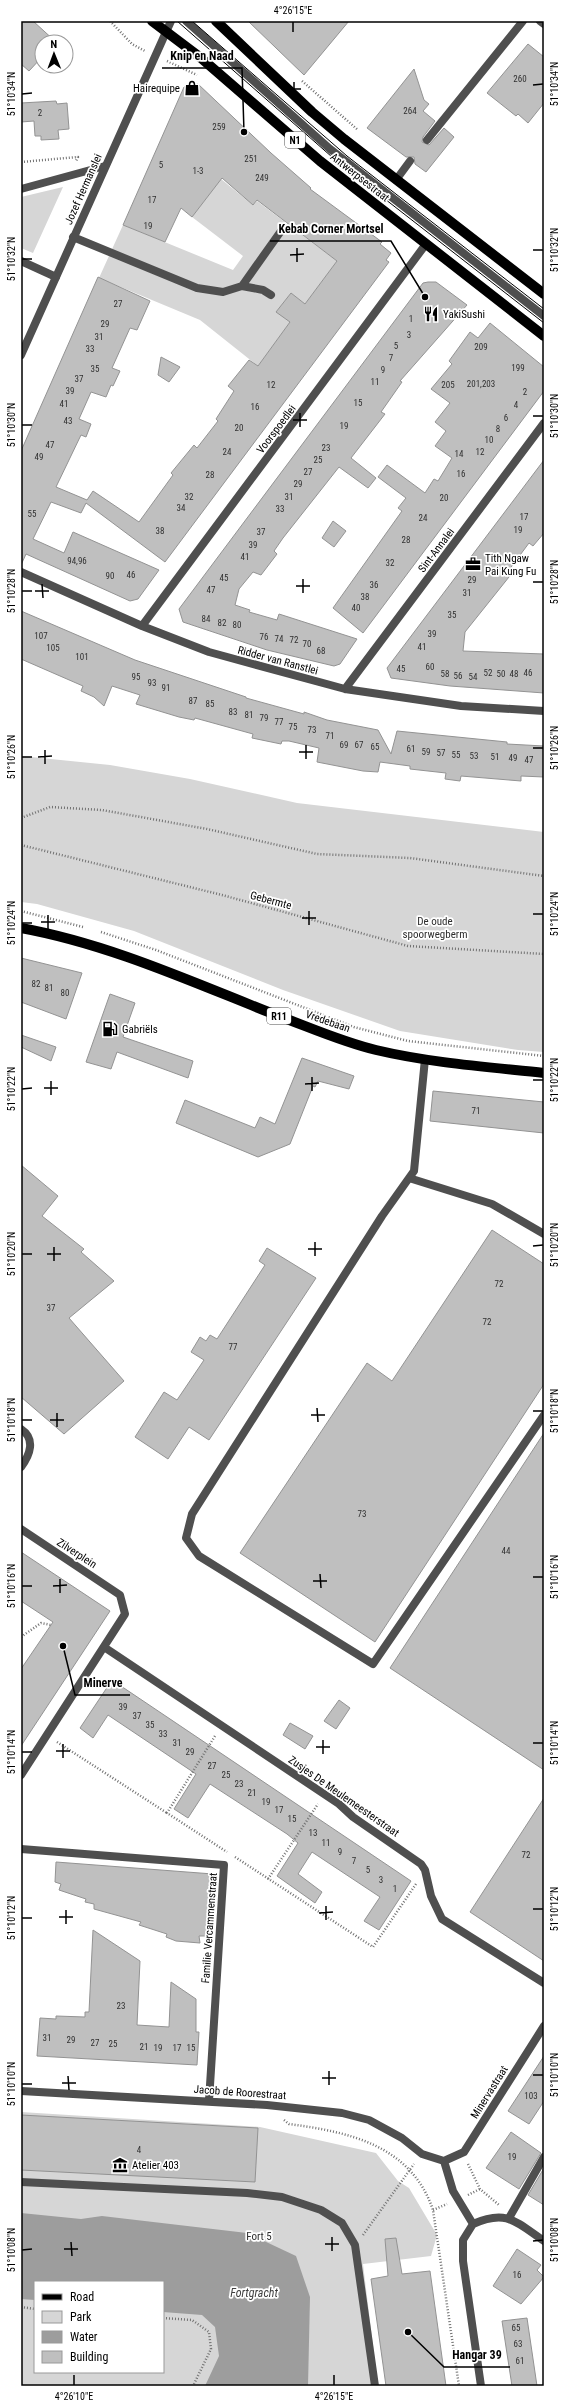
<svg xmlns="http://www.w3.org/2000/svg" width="565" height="2407" viewBox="0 0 565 2407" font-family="'Roboto Condensed',sans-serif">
<rect width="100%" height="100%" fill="#fff"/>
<path fill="#d6d6d6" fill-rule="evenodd" d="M221,179L253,205L257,201L337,261L305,304L291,293L277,311L290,322L258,366L200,320L99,278L123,225L233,270L243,256L192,217Z
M63,187L33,253L21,248V197Z
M21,756L110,765L190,779L297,803L544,832V1052L518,1050L400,1031L283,990L134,931L37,904L21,902Z
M21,2112L260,2127L376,2153L398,2181L409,2188L437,2235L431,2256L363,2264L378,2386H21ZM35,2282H163V2372H35Z"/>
<path fill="#9d9d9d" d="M21,2213L81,2219L102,2216L247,2233L296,2256L310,2297L308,2386H205L219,2356L215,2327L202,2315L163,2312V2282H35V2300L21,2299Z"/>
<path fill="#bfbfbf" stroke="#939393" d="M21,21H33L56,42H42V57L29,71L21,64Z
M248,21H349L304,75Z
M528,44L544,57V103L528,123L518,114L516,116L487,93Z
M414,69L424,100L429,104L423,111L435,121L423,137L422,142L429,145L444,128L454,137L426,172L415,164L414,157H406L367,128Z
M198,84L271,153L311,188L310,189L382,242L380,244L391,253L386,260L389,262L165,562L86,503L81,513L51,502L33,539L64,553L73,532L159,570L138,599L130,601L26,554L21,565V451L98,277L150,301L137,330L130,328L112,368L120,371L113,386L111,385L106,397L91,392L79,419L91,424L86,437L81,435L56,487L87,500L93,491L139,522L173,475L171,473L194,445L197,448L218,421L216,419L234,391L228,386L249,360L258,366L290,322L276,312L291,293L305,304L337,261L257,200L253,205L222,178L192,217L181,208L165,242L123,225L184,87Z
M56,101L57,104L67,103L69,129L58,130L59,139L41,140V136H35L34,121L21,122V103Z
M428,282H436L467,305L400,381L402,382L381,412L385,414L351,458L376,478L368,488L339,467L283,538L274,551L277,554L261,575L253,572L239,589L235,605L250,610L249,612L277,620L279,614L357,639L340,664L334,666L267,650L183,622L179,609L423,283Z
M490,323L544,367V391L363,633L333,608L402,511L398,508L406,498L378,477L387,465L425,493L434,479L438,481L452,458L435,446L446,431L435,422L450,403L431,389L452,364L449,361L470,332L478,338Z
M161,357L180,367L169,382L158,375Z
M544,460V533L533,546L529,543L509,570L513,572L465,632L463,651L544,654V693L450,686L391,678L387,668Z
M333,521L346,531L334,547L322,538Z
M21,611L135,660L246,697V698L304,714V712L327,720L378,730L391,754L397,731L507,742V744L544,746V777L521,776V781L461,776L460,781L445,779L446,773L410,769V766L380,762L378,772L363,771L317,762L319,748L289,741H282L281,744L252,738L253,734L195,718L194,720L179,717L136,704L140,695L112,686L104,706L94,697L81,691L83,686L21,659Z
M21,958L82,973L66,1019L21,1002Z
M110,994L135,1003L123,1037L193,1061L188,1078L117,1052L111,1069L86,1062Z
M21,1035L56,1047L51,1061L21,1047Z
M302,1058L354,1076L349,1089L318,1081L315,1087L313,1086L290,1144L258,1157L176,1123L185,1100L255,1128L260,1117L275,1124Z
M433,1091L544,1102V1133L430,1121Z
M21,1165L58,1196L42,1216L84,1249L81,1252L114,1281L69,1318L124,1381L64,1434L21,1397Z
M492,1230L544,1264V1384L375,1642L240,1553L367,1363L392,1381Z
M267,1248L316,1278L209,1440L189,1427L168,1459L135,1437L164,1392L177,1400L204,1360L191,1352L200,1337L206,1341L210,1335L217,1339L265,1265L259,1261Z
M544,1433V1770L390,1668Z
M21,1552L110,1611L21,1746V1669L53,1622L21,1601Z
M112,1680L411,1881L379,1930L364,1921L380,1897L312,1852L298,1874L322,1892L315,1903L277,1876L298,1843L287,1834L210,1784L188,1818L174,1809L196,1774L108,1715L93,1738L80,1728Z
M339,1700L350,1708L336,1729L324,1721Z
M290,1723L313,1736L305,1749L283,1735Z
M544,1798V1961L470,1912Z
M56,1862L213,1874L208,1936H199L200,1943L176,1941L166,1937L167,1934L139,1925L141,1922L94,1909V1904L85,1902L86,1899L59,1890L61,1884L55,1882Z
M93,1930L140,1961L137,2025L169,2027L171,1982L196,1999V2032H199L197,2065L37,2056L40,2018L56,2019V2016L85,2017V2012H89Z
M544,2056V2101L529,2124L508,2111Z
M21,2115L258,2128L255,2182L21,2170Z
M511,2132L541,2153L519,2189L486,2168Z
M544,2168V2205L528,2195Z
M396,2238L402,2274L430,2271L446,2386H386L371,2279L388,2276L385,2239Z
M517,2249L541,2265L537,2270L544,2277L521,2304L493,2286Z
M527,2318L537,2386H512L502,2321Z"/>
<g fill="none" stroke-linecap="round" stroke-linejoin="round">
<path stroke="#717171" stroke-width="2.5" stroke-dasharray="1 2" stroke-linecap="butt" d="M110,21L132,44L145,51
M167,61L197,75
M302,81L358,130
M21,162L78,157L76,161
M21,818L50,807L102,810L207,829L317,854L410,858L544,876
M21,845L222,895L408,946L544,954
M21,911L83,927
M101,932L156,950L354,1027L408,1041L544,1056
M21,1637L41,1623L51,1625
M215,1736L167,1813L227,1852
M57,1742L167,1813
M235,1857L373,1947L416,1884
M268,1879L318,1804
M284,2120L289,2124C349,2132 411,2145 433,2210L459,2386
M468,2164L480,2189L499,2205
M468,2195L480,2189
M433,2210L447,2204
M363,2235L414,2164
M21,2307L35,2309
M163,2318L192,2320L209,2332L211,2349L193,2386"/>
<path stroke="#4f4f4f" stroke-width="8" d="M186,21L330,149L544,316
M540,21L544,24
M427,140L523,21
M396,180L410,161
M73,237L197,288L223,292L242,286L281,231
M242,286L263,290L271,295
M425,1059L414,1171L382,1216L192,1514L186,1538L199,1556L373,1664L544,1415
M409,1178L492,1204L544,1234
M21,2182L247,2193L282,2197L321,2210L342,2223L355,2245L375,2386
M509,2218L544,2157"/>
<path stroke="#4f4f4f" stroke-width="8" d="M21,189L105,166
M21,261L56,277
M21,572L142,626L209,652L345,689L461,706L544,711
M142,626L426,244
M345,689L544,423
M21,1429C36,1439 30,1455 21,1467
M21,1529L120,1595L125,1614L21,1775
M104,1647L339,1804L353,1817L421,1864L425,1870L431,1896L442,1919L544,1983
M21,1849L224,1865L209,2101
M21,2091L267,2105L342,2113L369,2120L402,2138L422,2154L444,2161
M444,2161L464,2152L544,2026
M444,2161L453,2191L473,2224
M473,2224L463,2240V2261L481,2386
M473,2224C507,2209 516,2222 544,2241"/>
<path stroke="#4f4f4f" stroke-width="8" d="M21,355L171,21"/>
<path stroke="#000" stroke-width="10" d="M152,21L201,58L320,161L544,336
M216,21L312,112L344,139L544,294
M21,928C109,944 192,982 276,1015C309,1027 342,1042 376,1050C431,1063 488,1067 544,1073"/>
<path stroke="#000" stroke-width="1" d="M177,21L340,164L544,323
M192,21L347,156L544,309"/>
</g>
<path fill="none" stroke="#000" stroke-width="1.5" d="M293,22V32M294,82V96M533,85L543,84M287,89H301M22,94L32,93M297,248V262M533,250H543M290,255L304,254M22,259H32M300,413V427M533,416H543M293,420H307M22,425H32M303,579V593M533,582H543M42,584L43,598M296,586H310M22,591H32M35,591H49M306,745V759M533,748H543M45,750V764M299,752H313M22,757H32M38,757L52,756M309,911V925M533,914H543M48,915V929M302,918H316M41,922H55M22,923H32M312,1077V1091M533,1080H543M51,1081V1095M305,1084L319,1083M44,1088H58M22,1089L32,1088M315,1242V1256M533,1246L543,1245M54,1247V1261M308,1249H322M22,1254H32M47,1254H61M317,1408L318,1422M533,1411H543M57,1413V1427M311,1415H325M22,1420H32M50,1420H64M320,1574L321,1588M533,1577H543M60,1579V1593M313,1581H327M22,1586H32M53,1586L67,1585M323,1740V1754M533,1743H543M63,1744V1758M316,1747H330M56,1751H70M22,1752H32M326,1906V1920M533,1909H543M66,1910V1924M319,1913L333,1912M59,1917H73M22,1918H32M329,2071V2085M533,2075H543M68,2076L69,2090M322,2078H336M62,2083H76M22,2084H32M332,2237V2251M533,2241L543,2240M71,2242L72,2256M325,2244H339M64,2249H78M22,2250L32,2249M74,2375V2385M334,2375V2385"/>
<defs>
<g id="shop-bare" transform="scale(1.2)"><path d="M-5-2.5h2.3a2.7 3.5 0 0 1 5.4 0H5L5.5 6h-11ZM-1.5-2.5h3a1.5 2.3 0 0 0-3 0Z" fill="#000" stroke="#fff" stroke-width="2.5" paint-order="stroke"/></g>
<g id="restaurant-bare" transform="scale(1.2)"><path d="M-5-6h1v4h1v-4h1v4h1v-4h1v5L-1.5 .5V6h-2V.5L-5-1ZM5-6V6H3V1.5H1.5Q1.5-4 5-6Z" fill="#000" stroke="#fff" stroke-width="2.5" paint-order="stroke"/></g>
<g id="office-bare" transform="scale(1.2)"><path d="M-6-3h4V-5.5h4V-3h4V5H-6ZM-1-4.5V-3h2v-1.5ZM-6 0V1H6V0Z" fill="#000" stroke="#fff" stroke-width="2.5" paint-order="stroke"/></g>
<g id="fuel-bare" transform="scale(1.2)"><path d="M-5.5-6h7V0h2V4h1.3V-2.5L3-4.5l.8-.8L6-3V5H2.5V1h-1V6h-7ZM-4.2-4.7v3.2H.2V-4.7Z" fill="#000" stroke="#fff" stroke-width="2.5" paint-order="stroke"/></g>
<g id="museum-bare" transform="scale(1.2)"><path d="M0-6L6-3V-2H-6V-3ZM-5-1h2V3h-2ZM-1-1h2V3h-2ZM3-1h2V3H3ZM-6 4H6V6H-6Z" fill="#000" stroke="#fff" stroke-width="2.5" paint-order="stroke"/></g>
</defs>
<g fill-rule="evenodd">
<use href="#shop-bare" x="192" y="88"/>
<use href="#restaurant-bare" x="431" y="314"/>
<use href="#office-bare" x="473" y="564"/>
<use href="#fuel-bare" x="110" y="1029"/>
<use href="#museum-bare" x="120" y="2165"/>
</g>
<g text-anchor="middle" stroke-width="3.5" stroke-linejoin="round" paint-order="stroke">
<g font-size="9" fill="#303030">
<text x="520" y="82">260</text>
<text x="410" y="114">264</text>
<text x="40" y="116">2</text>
<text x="219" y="130">259</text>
<text x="251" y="162">251</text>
<text x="161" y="168">5</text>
<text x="198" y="174">1-3</text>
<text x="262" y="181">249</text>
<text x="152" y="203">17</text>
<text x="148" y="229">19</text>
<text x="118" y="307">27</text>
<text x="411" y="322">1</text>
<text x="105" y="327">29</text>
<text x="409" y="338">3</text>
<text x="99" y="340">31</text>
<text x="396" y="349">5</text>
<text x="481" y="350">209</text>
<text x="90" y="352">33</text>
<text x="391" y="361">7</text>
<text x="518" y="371">199</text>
<text x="95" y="372">35</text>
<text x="383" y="373">9</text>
<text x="79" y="382">37</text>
<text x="375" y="385">11</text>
<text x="481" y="387">201,203</text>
<text x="271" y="388">12</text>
<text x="448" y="388">205</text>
<text x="70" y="394">39</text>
<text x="525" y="395">2</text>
<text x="358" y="406">15</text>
<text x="64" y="407">41</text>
<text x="516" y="408">4</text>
<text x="255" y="410">16</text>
<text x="506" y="421">6</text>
<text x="68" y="424">43</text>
<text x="344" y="429">19</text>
<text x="239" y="431">20</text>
<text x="498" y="432">8</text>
<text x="489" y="443">10</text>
<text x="50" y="448">47</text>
<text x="326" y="451">23</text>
<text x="227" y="455">24</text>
<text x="480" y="455">12</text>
<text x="459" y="457">14</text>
<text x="39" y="460">49</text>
<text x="318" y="463">25</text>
<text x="308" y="475">27</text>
<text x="461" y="477">16</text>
<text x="210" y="478">28</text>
<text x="298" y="487">29</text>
<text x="189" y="500">32</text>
<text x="289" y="500">31</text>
<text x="444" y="501">20</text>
<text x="181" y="511">34</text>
<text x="280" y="512">33</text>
<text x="32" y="517">55</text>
<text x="524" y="520">17</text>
<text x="423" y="521">24</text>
<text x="518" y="533">19</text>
<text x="160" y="534">38</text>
<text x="261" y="535">37</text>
<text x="406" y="543">28</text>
<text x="253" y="548">39</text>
<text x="245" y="560">41</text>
<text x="77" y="564">94,96</text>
<text x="390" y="566">32</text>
<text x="131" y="578">46</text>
<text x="110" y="579">90</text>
<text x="224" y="581">45</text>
<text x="472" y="583">29</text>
<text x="374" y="588">36</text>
<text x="211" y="593">47</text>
<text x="467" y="596">31</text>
<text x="365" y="600">38</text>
<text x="356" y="611">40</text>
<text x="452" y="618">35</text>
<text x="206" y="622">84</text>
<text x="222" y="626">82</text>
<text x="237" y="628">80</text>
<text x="432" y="637">39</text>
<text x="41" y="639">107</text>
<text x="264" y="640">76</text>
<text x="279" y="642">74</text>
<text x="294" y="643">72</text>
<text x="307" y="647">70</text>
<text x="422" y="650">41</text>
<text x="53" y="651">105</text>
<text x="321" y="654">68</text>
<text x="82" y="660">101</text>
<text x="430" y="670">60</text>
<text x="401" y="672">45</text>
<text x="488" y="676">52</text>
<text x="528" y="676">46</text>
<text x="445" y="677">58</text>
<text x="501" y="677">50</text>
<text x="514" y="677">48</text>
<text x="458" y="679">56</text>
<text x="136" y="680">95</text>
<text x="473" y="680">54</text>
<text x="152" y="686">93</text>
<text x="166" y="691">91</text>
<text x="193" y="704">87</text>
<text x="210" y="707">85</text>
<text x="233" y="715">83</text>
<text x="249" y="718">81</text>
<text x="264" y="721">79</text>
<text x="279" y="725">77</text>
<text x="293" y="730">75</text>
<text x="312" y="733">73</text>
<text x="330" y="739">71</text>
<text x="344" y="748">69</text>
<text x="359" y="748">67</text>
<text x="375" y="750">65</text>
<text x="411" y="752">61</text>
<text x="426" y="755">59</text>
<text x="441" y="756">57</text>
<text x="456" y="758">55</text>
<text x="474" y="759">53</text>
<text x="495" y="760">51</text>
<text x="513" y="761">49</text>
<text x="529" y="763">47</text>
<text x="36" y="987">82</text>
<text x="49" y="991">81</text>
<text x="65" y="996">80</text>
<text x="476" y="1114">71</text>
<text x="499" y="1287">72</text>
<text x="51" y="1311">37</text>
<text x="487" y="1325">72</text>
<text x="233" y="1350">77</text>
<text x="362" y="1517">73</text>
<text x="506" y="1554">44</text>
<text x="123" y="1710">39</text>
<text x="137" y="1719">37</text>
<text x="150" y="1728">35</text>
<text x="163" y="1737">33</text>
<text x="177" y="1746">31</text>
<text x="190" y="1755">29</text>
<text x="212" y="1769">27</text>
<text x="226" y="1778">25</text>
<text x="239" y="1787">23</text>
<text x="252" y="1796">21</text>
<text x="266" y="1805">19</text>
<text x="279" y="1813">17</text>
<text x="292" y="1822">15</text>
<text x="313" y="1836">13</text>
<text x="326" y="1846">11</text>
<text x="340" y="1855">9</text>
<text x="526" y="1858">72</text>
<text x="354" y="1864">7</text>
<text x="368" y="1873">5</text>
<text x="381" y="1883">3</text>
<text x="395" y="1892">1</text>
<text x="121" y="2009">23</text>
<text x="47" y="2041">31</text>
<text x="71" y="2043">29</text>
<text x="95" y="2046">27</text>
<text x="113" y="2047">25</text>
<text x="144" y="2050">21</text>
<text x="158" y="2051">19</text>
<text x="177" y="2051">17</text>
<text x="191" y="2051">15</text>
<text x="531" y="2099">103</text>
<text x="139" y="2153">4</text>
<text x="512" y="2160">19</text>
<text x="517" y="2278">16</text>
<text x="516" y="2331">65</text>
<text x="518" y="2347">63</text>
<text x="520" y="2364">61</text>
</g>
<g fill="#fff" stroke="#4c4c4c" stroke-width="1">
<rect x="285" y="132" width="20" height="16" rx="3"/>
<rect x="267" y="1008" width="24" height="16" rx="3"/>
</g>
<g font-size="10" font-weight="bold" fill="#000">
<text x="295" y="144">N1</text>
<text x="279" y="1020">R11</text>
</g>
<g font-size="11" fill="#000" stroke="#fff" text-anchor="start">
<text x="180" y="92" text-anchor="end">Hairequipe</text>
<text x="443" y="318">YakiSushi</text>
<text x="485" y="562">Tith Ngaw<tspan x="485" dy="13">Pai Kung Fu</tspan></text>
<text x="122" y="1033">Gabriëls</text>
<text x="132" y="2169">Atelier 403</text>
</g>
<g font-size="11" fill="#000" stroke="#fff">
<text transform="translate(360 177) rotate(38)" y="4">Antwerpsestraat</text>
<text transform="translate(83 189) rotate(-66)" y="4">Jozef Hermanslei</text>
<text transform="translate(276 429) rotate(-53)" y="4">Voorspoedlei</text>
<text transform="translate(436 550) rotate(-53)" y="4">Sint-Annalei</text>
<text transform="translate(278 660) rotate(15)" y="4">Ridder van Ranstlei</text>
<text transform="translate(271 900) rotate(15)" y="4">Gebermte</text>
<text transform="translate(328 1021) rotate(19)" y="4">Vredebaan</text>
<text transform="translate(77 1553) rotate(33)" y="4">Zilverplein</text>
<text transform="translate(344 1796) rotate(35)" y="4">Zusjes De Meulemeesterstraat</text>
<text transform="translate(209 1928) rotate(-86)" y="4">Familie Vercammenstraat</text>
<text transform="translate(240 2092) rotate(4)" y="4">Jacob de Roorestraat</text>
<text transform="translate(489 2092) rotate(-58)" y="4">Minervastraat</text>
</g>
<g font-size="11" fill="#2d2d2d" stroke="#fff">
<text x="435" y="925">De oude<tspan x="435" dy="13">spoorwegberm</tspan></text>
<text x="259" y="2240">Fort 5</text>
</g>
<g font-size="12" font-style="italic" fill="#3e3e3e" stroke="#fff">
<text x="254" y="2297">Fortgracht</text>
</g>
</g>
<path fill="none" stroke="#000" stroke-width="1.5" d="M244 132L242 68H162M425 297L391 241H270M63 1646L75 1695H130M408 2332L444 2367H510"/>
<g fill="#000" stroke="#fff" stroke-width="1.5">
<circle cx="244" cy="132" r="4"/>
<circle cx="425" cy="297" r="4"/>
<circle cx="63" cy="1646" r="4"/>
<circle cx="408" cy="2332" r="4"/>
</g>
<g font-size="12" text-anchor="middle" font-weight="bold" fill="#000" stroke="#fff" stroke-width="3.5" stroke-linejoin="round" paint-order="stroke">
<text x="202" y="60">Knip en Naad</text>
<text x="331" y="233">Kebab Corner Mortsel</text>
<text x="103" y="1687">Minerve</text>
<text x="477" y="2359">Hangar 39</text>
</g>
<rect width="565" height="2407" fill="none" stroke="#ffffff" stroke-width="44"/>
<rect x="34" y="2281" width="130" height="92" fill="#ffffff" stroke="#999999"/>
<rect x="42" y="2294" width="20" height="6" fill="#000000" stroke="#999999"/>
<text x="70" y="2301" font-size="12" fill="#000000">Road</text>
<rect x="42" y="2311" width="20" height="12" fill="#d6d6d6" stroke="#999999"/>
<text x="70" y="2321" font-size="12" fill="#000000">Park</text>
<rect x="42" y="2331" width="20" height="12" fill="#9d9d9d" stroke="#999999"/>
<text x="70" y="2341" font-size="12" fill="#000000">Water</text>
<rect x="42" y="2351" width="20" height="12" fill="#bfbfbf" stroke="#999999"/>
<text x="70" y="2361" font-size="12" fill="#000000">Building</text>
<g transform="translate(54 54) rotate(359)"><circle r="19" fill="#ffffff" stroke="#999999"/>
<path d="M0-3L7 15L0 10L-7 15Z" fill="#000000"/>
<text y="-6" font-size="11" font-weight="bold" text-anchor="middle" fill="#000000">N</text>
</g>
<rect x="22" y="22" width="521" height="2363" fill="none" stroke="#000" stroke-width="1.5"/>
<g font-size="10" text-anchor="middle" fill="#000">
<text x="293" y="14">4°26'15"E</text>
<text transform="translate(554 84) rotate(-90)" y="4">51°10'34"N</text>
<text transform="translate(11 94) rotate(-90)" y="4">51°10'34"N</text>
<text transform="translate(554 250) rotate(-90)" y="4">51°10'32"N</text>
<text transform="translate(11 259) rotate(-90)" y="4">51°10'32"N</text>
<text transform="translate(554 416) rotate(-90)" y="4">51°10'30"N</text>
<text transform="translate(11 425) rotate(-90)" y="4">51°10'30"N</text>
<text transform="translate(554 582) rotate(-90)" y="4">51°10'28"N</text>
<text transform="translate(11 591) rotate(-90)" y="4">51°10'28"N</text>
<text transform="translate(554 748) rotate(-90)" y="4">51°10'26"N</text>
<text transform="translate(11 757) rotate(-90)" y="4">51°10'26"N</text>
<text transform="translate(554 914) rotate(-90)" y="4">51°10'24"N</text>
<text transform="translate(11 923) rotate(-90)" y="4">51°10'24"N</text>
<text transform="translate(554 1080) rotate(-90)" y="4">51°10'22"N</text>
<text transform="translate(11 1089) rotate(-90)" y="4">51°10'22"N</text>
<text transform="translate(554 1245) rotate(-90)" y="4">51°10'20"N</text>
<text transform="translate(11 1254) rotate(-90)" y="4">51°10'20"N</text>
<text transform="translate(554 1411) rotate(-90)" y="4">51°10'18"N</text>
<text transform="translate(11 1420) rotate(-90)" y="4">51°10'18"N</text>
<text transform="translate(554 1577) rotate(-90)" y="4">51°10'16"N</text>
<text transform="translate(11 1586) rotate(-90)" y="4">51°10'16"N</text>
<text transform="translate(554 1743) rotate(-90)" y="4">51°10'14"N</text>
<text transform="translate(11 1752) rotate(-90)" y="4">51°10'14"N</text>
<text transform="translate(554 1909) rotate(-90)" y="4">51°10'12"N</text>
<text transform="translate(11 1918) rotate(-90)" y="4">51°10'12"N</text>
<text transform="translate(554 2075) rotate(-90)" y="4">51°10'10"N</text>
<text transform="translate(11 2084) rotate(-90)" y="4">51°10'10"N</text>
<text transform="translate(554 2240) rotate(-90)" y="4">51°10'08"N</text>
<text transform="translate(11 2250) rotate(-90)" y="4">51°10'08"N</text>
<text x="74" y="2400">4°26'10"E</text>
<text x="334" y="2400">4°26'15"E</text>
</g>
</svg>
